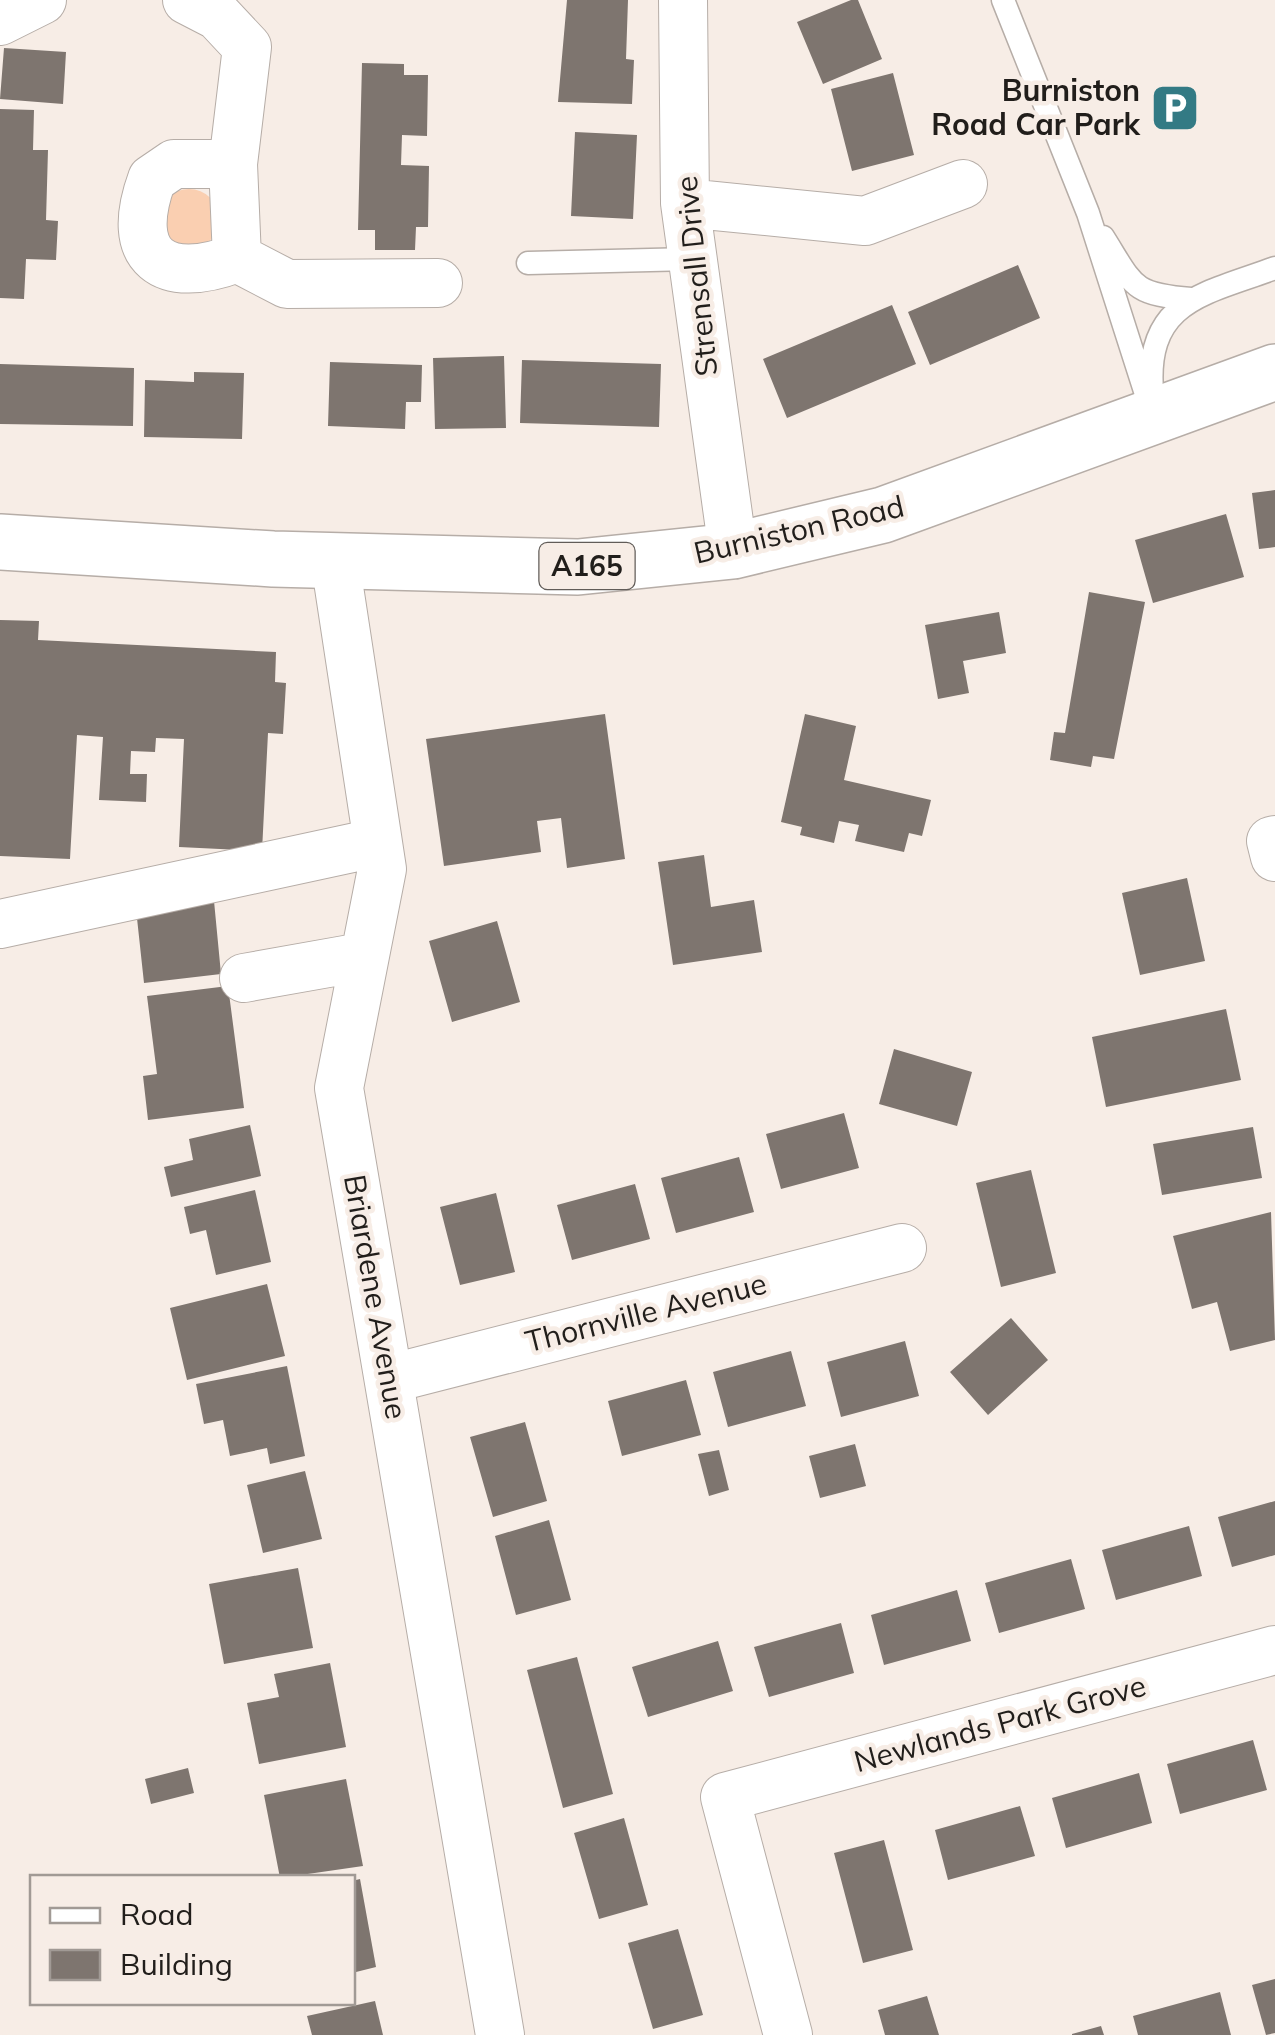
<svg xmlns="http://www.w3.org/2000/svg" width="1275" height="2035" viewBox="0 0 1275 2035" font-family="Mulish,sans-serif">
<rect width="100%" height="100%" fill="#f7ede6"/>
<path fill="#facfb1" d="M159 219a30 30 0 1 1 60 0a30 30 0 1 1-60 0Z"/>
<path fill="#7e756f" d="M567,0H628L626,59L634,60L632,104L558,102Z
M851,0H858L882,59L823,84L797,22Z
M4,48L66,52L63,104L0,99Z
M362,63L404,64V75H428L427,136L402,135L401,165L429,166L428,227H416L415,250H375V230H358Z
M893,73L914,155L852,171L831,89Z
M0,109L34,110L33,150H48L46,220L58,221L56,260L26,259L24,299L0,298Z
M575,132L637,135L633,219L571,216Z
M1018,265L1040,318L930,365L908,312Z
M892,305L916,364L787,418L763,359Z
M504,356L506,428L435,429L433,358Z
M522,360L661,364L659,427L520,423Z
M330,362L422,365L421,402H406L405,429L328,426Z
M0,364L134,368L133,426L0,424Z
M194,372L244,373L242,439L144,437L145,380L194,382Z
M1275,490V547L1259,549L1252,493Z
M1226,514L1244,577L1153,603L1135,540Z
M1089,592L1145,602L1114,759L1093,756L1091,767L1050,760L1054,732L1065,733Z
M999,612L1006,653L963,661L969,693L938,699L925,625Z
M0,620L39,621L38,640L276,652L275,682L286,683L283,734L268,733L262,851L179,847L184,739L156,738L155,752L131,751L130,774H147L146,802L99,800L103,737L77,735L70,859L0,856Z
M605,714L625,859L567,868L561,818L537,821L541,852L444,866L426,739Z
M805,714L856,726L844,780L931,800L922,836L909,833L904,852L855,841L859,825L839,821L834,843L800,835L802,827L781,822Z
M704,855L711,907L754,900L762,952L673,965L658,862Z
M1187,878L1205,961L1140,975L1122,893Z
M214,901L221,974L144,983L136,909Z
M497,921L520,1002L452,1022L429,941Z
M228,986L244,1108L148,1120L143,1076L157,1074L147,996Z
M1226,1009L1241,1080L1106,1107L1092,1037Z
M894,1049L972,1072L957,1126L879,1104Z
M844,1113L859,1168L781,1189L766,1134Z
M250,1125L261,1176L171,1197L164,1167L193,1160L189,1139Z
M1253,1127L1262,1178L1162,1195L1153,1144Z
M739,1157L754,1212L676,1233L661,1178Z
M1031,1170L1056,1273L1001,1287L976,1183Z
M635,1184L650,1239L572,1260L557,1205Z
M255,1190L271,1262L216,1275L206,1230L190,1234L184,1207Z
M496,1193L515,1272L460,1285L440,1207Z
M1271,1212L1275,1340L1230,1351L1217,1302L1192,1309L1173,1236Z
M267,1284L285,1356L187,1380L170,1308Z
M1011,1318L1048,1360L988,1415L950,1372Z
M905,1341L919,1396L841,1417L827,1362Z
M791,1351L806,1406L728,1427L713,1372Z
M287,1366L305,1456L270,1464L267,1448L230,1456L223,1420L204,1424L196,1384Z
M686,1380L701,1435L622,1456L608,1401Z
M525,1422L547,1501L493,1517L470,1437Z
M855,1444L866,1486L820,1498L809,1456Z
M719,1450L729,1490L709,1496L698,1454Z
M305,1471L322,1539L263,1553L247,1485Z
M1275,1501V1555L1232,1567L1218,1517Z
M549,1520L571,1600L516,1615L495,1536Z
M1189,1526L1202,1576L1116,1600L1102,1550Z
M1071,1559L1085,1609L999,1633L985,1583Z
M298,1568L313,1648L224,1664L209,1584Z
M957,1590L971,1641L884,1665L871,1615Z
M841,1623L854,1673L769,1697L754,1647Z
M718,1641L733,1691L648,1717L632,1667Z
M577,1657L613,1794L563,1808L527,1670Z
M330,1663L346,1747L259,1764L247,1703L279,1697L274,1674Z
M1253,1740L1267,1790L1180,1814L1167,1764Z
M188,1768L194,1793L151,1804L145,1779Z
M1139,1773L1152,1823L1066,1848L1052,1798Z
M346,1779L363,1866L280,1878L264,1795Z
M1020,1806L1035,1856L948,1880L935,1830Z
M624,1818L648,1905L599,1919L574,1833Z
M884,1840L913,1950L863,1963L834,1853Z
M360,1879L376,1967L352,1973V1881Z
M678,1929L703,2015L653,2029L628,1943Z
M1275,1979V2033L1266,2035L1252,1985Z
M1220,1992L1231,2035H1138L1133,2016Z
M927,1996L939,2035H885L878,2010Z
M375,2001L383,2035H312L307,2016Z
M1101,2026L1104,2035H1072V2034Z"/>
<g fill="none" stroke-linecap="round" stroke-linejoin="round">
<g stroke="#b6ada7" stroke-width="25">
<path id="service" d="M1003,0L1088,213L1153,416
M1103,237C1134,286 1131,294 1191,299
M528,263L691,259
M1152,391C1145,300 1205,294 1275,268"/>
</g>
<g stroke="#b6ada7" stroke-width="50">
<path id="minor" d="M187,0L218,16L247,47L233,164L237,258C164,286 123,258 152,179L174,164H233
M683,0L685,203L733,551
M0,21L42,0
M685,203L865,221L963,184
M237,258L287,284L438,283
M335,561L382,869L339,1088L500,2035
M1275,840L1271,841L1275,857
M0,924L375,843
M244,978L362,957
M389,1379L902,1248
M788,2035L725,1797L1275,1650"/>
</g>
<g stroke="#b6ada7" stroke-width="58">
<path id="primary" d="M0,542L273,559L578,567L733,551L883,515L1275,372"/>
</g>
<use href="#service" stroke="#fff" stroke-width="22"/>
<use href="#minor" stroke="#fff" stroke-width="48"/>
<use href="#primary" stroke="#fff" stroke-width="55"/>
</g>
<defs>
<g id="parking-square" transform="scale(2.5)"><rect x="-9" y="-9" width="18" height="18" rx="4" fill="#337a84" stroke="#f7ede6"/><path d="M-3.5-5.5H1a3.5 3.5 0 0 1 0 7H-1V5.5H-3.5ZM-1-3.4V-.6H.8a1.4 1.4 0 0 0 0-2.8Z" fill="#fff"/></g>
</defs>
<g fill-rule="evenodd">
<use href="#parking-square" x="1175" y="108"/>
</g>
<g text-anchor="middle" stroke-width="9" stroke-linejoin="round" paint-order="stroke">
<rect fill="#f7ede6" stroke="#615c58" stroke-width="2.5" x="539.5" y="543" width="95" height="46" rx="8"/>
<g font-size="28" font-weight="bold" fill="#211e1b">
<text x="587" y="576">A165</text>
</g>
<g font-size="30" font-weight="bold" fill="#211e1b" stroke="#f7ede6" text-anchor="end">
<text x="1140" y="101">Burniston<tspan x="1140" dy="34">Road Car Park</tspan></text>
</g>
<g font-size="30" fill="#211e1b" stroke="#f7ede6">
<text transform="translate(697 276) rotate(-96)" y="10">Strensall Drive</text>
<text transform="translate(799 530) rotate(-13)" y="10">Burniston Road</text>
<text transform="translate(375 1297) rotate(80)" y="10">Briardene Avenue</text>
<text transform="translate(646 1313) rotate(-14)" y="10">Thornville Avenue</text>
<text transform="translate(1000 1724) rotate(-15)" y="10">Newlands Park Grove</text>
</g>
</g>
<rect x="30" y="1875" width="325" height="130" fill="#f7ede6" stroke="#a19a95" stroke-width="2.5"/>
<rect x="50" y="1908" width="50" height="15" fill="#ffffff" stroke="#a19a95" stroke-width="2.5"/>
<text x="120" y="1925" font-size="30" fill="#211e1b">Road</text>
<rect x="50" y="1950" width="50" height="30" fill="#7e756f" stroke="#a19a95" stroke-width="2.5"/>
<text x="120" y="1975" font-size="30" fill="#211e1b">Building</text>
</svg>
